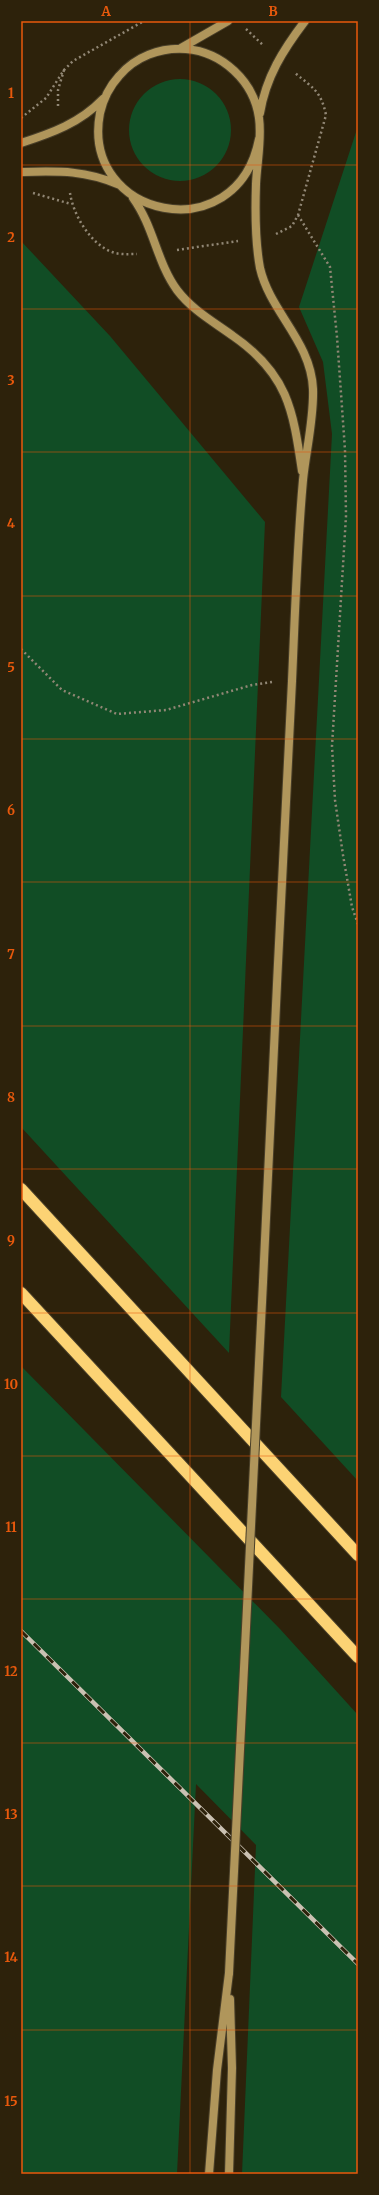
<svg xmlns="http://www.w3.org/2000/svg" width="379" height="2195" viewBox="0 0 379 2195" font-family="Merriweather,serif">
<rect width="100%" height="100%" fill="#2d220b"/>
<path fill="#114d25" d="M129 130a51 51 0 1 1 102 0a51 51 0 1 1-102 0Z
M358,126V1481L281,1397L332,434L323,362L299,307Z
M21,241L110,336L265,522L229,1353L21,1127Z
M21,1366L280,1629L358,1715V2174H242L256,1845L196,1784L177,2174H21Z"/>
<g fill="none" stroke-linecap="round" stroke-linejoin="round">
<g stroke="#493f29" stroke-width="10">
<path id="secondary" d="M181,48L228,21
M260,113C266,77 283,50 305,21
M259,139C237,252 80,218 100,113C103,100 109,87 119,76C135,57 160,47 186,49C222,52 254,81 259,118C262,139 257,162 256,184C255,212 255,241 260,268C270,312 311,341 313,389C314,419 306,450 303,480C297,547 295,614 292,681C281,881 273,1082 263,1282
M21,143C52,133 80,123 103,99
M21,172C60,171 84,170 120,185
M133,198C154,227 157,263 177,290C192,310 214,322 233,336C288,374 293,410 302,471
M209,2174L217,2070L229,1973
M229,2174L232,2068L230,1999"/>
</g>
<g stroke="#493f29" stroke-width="14">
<path id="highway" d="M21,1189L358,1555
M21,1293L358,1657"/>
</g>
<path stroke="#918775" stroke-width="2.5" stroke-dasharray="2 3" stroke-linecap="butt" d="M246,29L264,46
M58,106V90L64,70
M21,118L46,98L64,70L73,61L144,21
M33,193L71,204
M70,193C73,214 90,244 112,252C120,255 128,254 137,254
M298,215L330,267L337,337L345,450L346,516L332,746L335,800L343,855L352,907L358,924
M276,234L292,226L298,215L326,115C321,91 313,88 295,73
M177,250L238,241
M21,649L62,690L117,714L166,710L252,685L272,682"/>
<use href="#secondary" stroke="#b0965b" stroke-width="8"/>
<use href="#highway" stroke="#fcd374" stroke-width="12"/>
<g stroke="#cac1b2" stroke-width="4.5">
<path id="rail" d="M21,1631L358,1964"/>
</g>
<use href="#rail" stroke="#2d220b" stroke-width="3" stroke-dasharray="9" stroke-linecap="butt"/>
<g stroke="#493f29" stroke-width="10" stroke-linecap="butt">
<path id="secondary-bridge" d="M229,1973L263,1282"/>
</g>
<use href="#secondary-bridge" stroke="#b0965b" stroke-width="8"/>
</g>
<path fill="none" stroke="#e8590c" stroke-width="1" stroke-opacity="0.55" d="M190,21V2174M21,165H358M21,309H358M21,452H358M21,596H358M21,739H358M21,882H358M21,1026H358M21,1169H358M21,1313H358M21,1456H358M21,1599H358M21,1743H358M21,1886H358M21,2030H358"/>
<rect width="379" height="2195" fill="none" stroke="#2d220b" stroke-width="44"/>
<rect x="22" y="22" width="335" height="2151" fill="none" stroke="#e8590c" stroke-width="1.5"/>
<g font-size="13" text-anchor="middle" font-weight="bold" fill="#e8590c">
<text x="106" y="16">A</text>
<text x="273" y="16">B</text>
<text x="11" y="98">1</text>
<text x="11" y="242">2</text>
<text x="11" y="385">3</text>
<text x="11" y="528">4</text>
<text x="11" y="672">5</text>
<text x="11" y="815">6</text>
<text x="11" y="959">7</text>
<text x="11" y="1102">8</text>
<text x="11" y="1245">9</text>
<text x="11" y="1389">10</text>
<text x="11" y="1532">11</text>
<text x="11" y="1676">12</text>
<text x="11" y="1819">13</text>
<text x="11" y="1962">14</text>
<text x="11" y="2106">15</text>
</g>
</svg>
